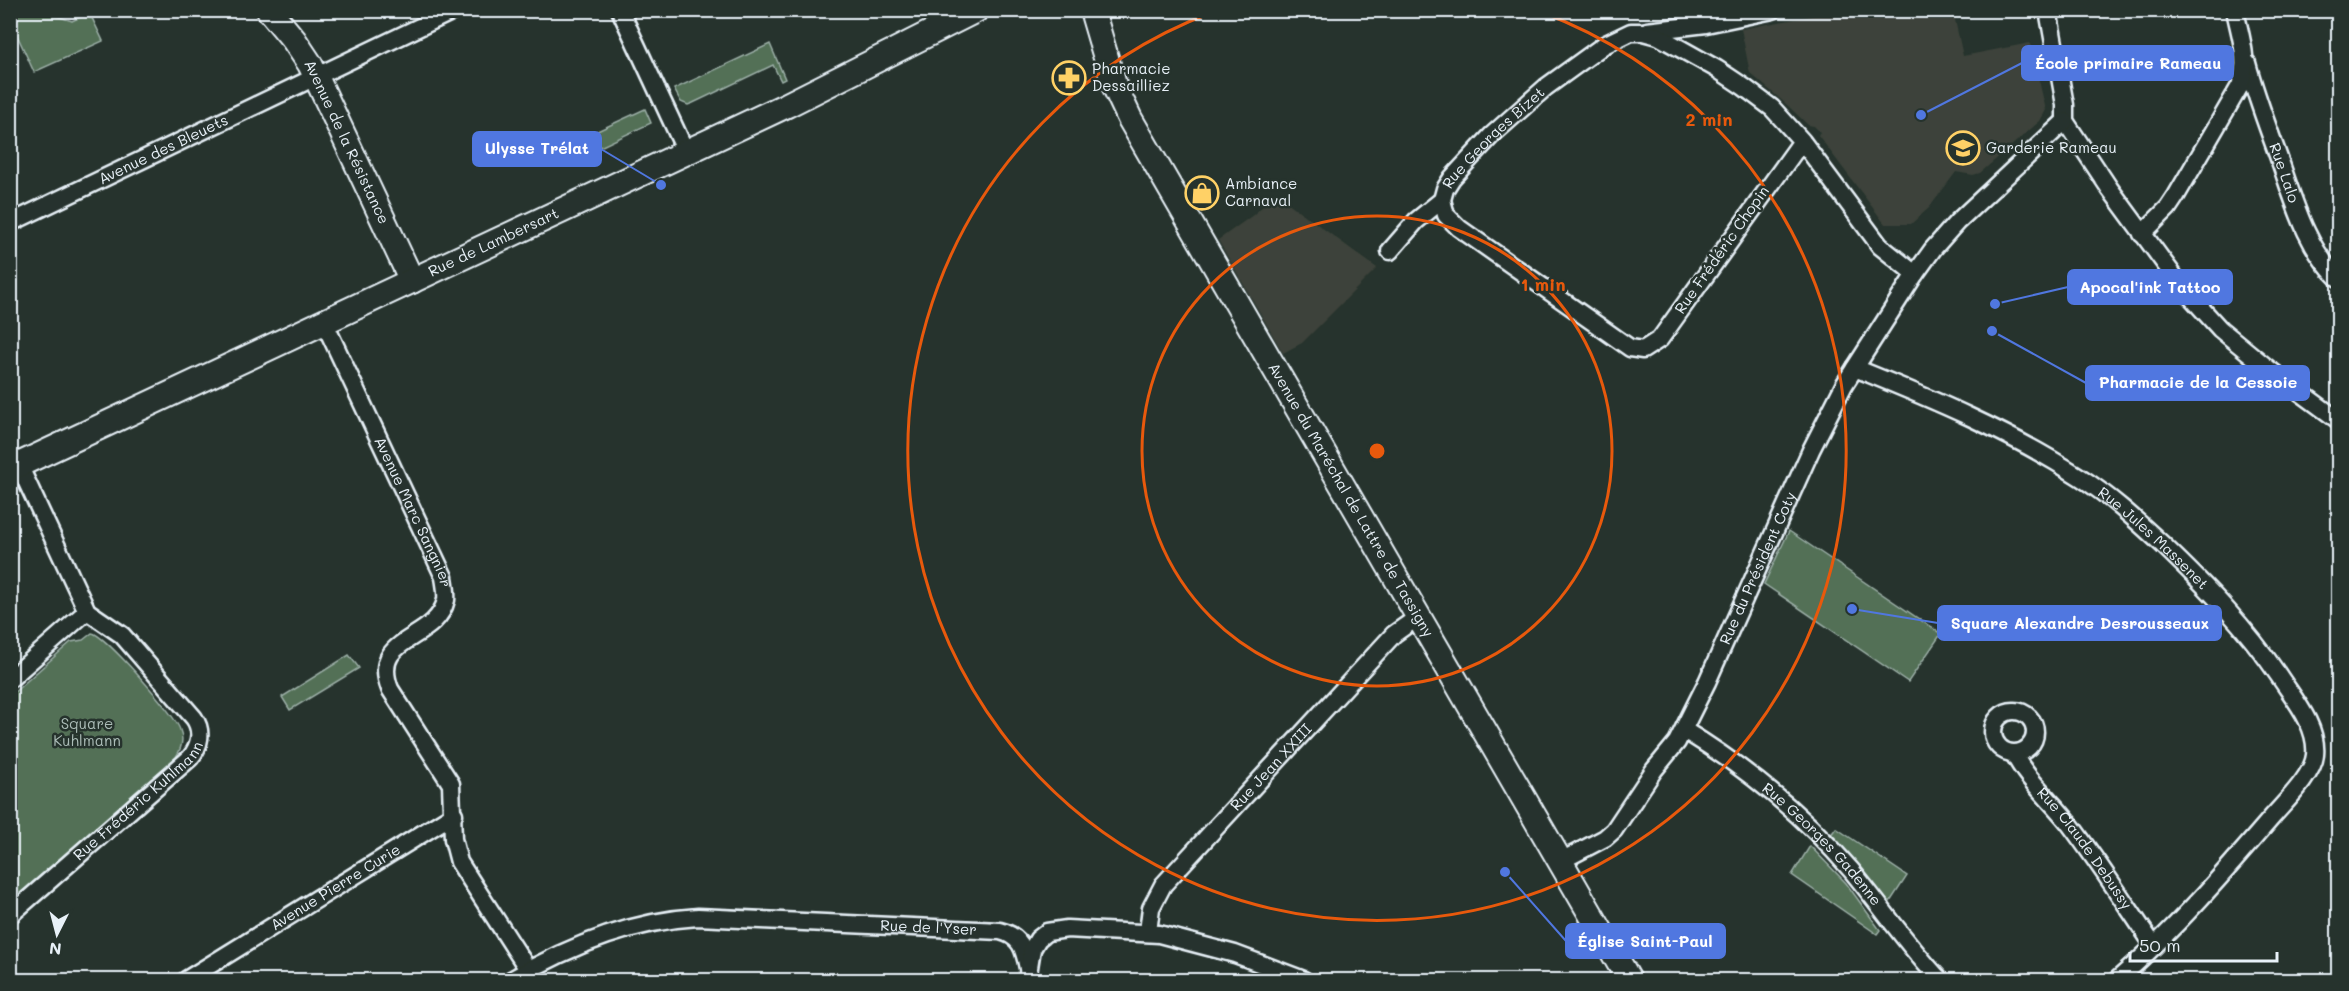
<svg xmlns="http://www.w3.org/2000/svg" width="2349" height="991" viewBox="0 0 2349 991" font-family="Mali,sans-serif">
<rect width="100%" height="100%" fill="#26332d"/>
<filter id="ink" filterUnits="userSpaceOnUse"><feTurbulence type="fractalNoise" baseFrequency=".0167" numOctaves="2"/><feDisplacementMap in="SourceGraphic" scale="12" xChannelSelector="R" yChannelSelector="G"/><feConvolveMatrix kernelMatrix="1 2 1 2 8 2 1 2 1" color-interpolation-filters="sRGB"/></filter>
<g filter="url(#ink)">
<path fill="#3c433a" d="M1838,11H1953L1963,56L2030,43L2046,110L2040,121L1980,173L1973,175L1956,172L1929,208L1911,224H1885L1818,135L1820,132L1814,126L1808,125L1786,104L1750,73L1741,29Z
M1276,194L1377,268L1302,343L1283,353L1218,240L1253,215Z"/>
<path fill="#526f57" stroke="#9db0a8" stroke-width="1.5" d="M11,10L41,11L72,21L83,16L92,18L103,41L34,72L11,22Z
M770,44L785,79L781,81L773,65L693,103L688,105L681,102L674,89Z
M645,109L651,123L560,166L554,151Z
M1789,531L1941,634L1908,682L1764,584Z
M92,633C104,634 176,715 180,730C184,739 181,749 176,757L11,901V695L71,642L83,640Z
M349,655L359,668L290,710L282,697Z
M1836,828L1907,876L1888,905L1830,836Z
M1810,846L1846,883L1880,930L1877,934L1792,875Z"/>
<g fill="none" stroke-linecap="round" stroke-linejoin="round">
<g stroke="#e8f1f8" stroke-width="21">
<g id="street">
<path d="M620,10L686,152"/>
<path d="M2048,10L2065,105V121L2110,189L2182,287L2220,329L2270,370L2338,420"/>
<path d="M1647,31L1706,24L1773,10"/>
<path id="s1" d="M2247,63C2256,97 2269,130 2281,164C2295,204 2307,248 2338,278"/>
<path id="s2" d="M1802,141L1660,339L1643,350L1630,348L1459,228L1446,215L1442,200L1445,189L1452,178L1492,135L1546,87L1604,45L1631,32H1643L1658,36L1717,69L1744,87L1772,108L1802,141L1880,246L1915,274"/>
<path id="s3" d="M10,223L455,10"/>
<path d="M2142,234L2168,208L2176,196L2240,86C2250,60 2240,36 2235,10"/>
<path d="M1390,251L1416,221L1442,200"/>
<path id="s4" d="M324,322L444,577C445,584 447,593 446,600C436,643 369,635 390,689L451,784L453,839L459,862L529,971"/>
<path id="s5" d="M1855,368C1932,399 2009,431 2080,477C2110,496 2136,520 2162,544C2205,585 2246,627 2279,676C2294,699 2318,726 2315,755C2313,775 2286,801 2273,816C2224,873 2174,931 2117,980"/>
<path d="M10,679L87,611"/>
<circle cx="2014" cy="732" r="21"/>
<path id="s6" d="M1684,730C1746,768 1803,814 1851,870C1881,906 1908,946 1940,980"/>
<path id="s7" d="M2014,754C2027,780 2051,800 2069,823C2099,863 2126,905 2154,946"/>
<path id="s8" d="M1559,862L1605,838L1614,830L1654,770L1677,742L1707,682L1811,450L1844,385L1915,274L1933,249L1957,222L2065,121"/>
<path id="s9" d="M10,915L190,758C200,746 203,731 194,718L122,635L87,611L19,465"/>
<path id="s10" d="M1148,932L1151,908L1163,885L1394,634L1418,617"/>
<path id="s11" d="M186,980L454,814"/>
<path id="s12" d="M511,980C569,946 631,921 698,917L1000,931C1021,936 1024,949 1028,968"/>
<path d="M1027,980L1032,949L1038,939L1047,932L1067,929L1159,934L1235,954L1304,980"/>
</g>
</g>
<g stroke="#e8f1f8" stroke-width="28">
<g id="secondary">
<path id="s13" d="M269,10L294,40L310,64L412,281"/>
<path id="s14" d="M1092,10L1114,85L1130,119L1629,980"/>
<path id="s15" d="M10,469L787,105L976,10"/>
</g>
</g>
<use href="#street" stroke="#26332d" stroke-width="16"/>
<use href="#secondary" stroke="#26332d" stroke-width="24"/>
</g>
</g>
<g fill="none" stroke="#e8590c" stroke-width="3">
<circle cx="1377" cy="451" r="235"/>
<path d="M1541 12A469 469 0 1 1 1213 12"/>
</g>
<defs>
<g id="pharmacy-ring" transform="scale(1.725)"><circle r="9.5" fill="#26332d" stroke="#ffd166" stroke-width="1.5"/><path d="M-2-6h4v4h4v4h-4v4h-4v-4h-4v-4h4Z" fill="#ffd166"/></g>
<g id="school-ring" transform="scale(1.725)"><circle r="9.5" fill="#26332d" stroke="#ffd166" stroke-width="1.5"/><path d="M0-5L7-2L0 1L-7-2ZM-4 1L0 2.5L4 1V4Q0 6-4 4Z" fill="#ffd166"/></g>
<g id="shop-ring" transform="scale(1.725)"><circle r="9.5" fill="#26332d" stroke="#ffd166" stroke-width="1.5"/><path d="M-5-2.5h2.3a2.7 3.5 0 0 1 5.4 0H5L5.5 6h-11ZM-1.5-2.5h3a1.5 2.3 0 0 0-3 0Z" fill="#ffd166"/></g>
</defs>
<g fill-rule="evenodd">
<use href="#pharmacy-ring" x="1069" y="78"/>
<use href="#school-ring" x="1963" y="148"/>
<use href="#shop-ring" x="1202" y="193"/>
</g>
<g text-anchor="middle" stroke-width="5" stroke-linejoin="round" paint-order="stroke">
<g font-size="15" fill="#e8f1f8" stroke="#26332d" text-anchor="start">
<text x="1092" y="74">Pharmacie<tspan x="1092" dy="17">Dessailliez</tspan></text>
<text x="1986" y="153">Garderie Rameau</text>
<text x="1225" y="189">Ambiance<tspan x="1225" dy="17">Carnaval</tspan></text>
</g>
<g font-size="15" fill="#e8f1f8" stroke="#26332d">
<text dy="5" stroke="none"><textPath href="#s2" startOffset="602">Rue Georges Bizet</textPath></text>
<text dy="5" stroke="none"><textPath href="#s13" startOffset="154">Avenue de la Résistance</textPath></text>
<text dy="5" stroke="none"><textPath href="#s3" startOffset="170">Avenue des Bleuets</textPath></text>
<text dy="5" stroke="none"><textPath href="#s1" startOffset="116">Rue Lalo</textPath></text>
<text dy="5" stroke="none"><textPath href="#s15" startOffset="534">Rue de Lambersart</textPath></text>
<text transform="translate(1722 250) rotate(-55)" y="5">Rue Frédéric Chopin</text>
<text dy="5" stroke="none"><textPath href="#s14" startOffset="556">Avenue du Maréchal de Lattre de Tassigny</textPath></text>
<text dy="5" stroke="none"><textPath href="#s4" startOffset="210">Avenue Marc Sangnier</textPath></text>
<text dy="5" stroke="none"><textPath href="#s5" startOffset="346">Rue Jules Massenet</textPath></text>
<text dy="5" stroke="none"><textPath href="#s8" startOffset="364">Rue du Président Coty</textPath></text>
<text dy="5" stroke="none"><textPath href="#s10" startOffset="210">Rue Jean XXIII</textPath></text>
<text dy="5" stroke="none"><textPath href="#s9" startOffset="172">Rue Frédéric Kuhlmann</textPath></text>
<text dy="5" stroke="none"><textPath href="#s6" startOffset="180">Rue Georges Gadenne</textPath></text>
<text dy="5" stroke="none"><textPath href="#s7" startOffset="118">Rue Claude Debussy</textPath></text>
<text dy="5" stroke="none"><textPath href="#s11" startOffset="176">Avenue Pierre Curie</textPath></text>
<text dy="5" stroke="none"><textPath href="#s12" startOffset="430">Rue de l'Yser</textPath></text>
</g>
<g font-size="15" fill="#acbdb8" stroke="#26332d">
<text x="87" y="729">Square<tspan x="87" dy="17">Kuhlmann</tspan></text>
</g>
</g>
<circle cx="1377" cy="451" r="9" fill="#e8590c" stroke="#26332d" stroke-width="3"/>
<g font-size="18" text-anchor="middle" font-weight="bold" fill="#e8590c" stroke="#26332d" stroke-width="5" stroke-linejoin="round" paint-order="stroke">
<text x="1709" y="126">2 min</text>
<text x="1543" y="291">1 min</text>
</g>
<path fill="none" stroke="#5077e0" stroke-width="2" d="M1921 115L2022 63M661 185L601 149M1995 304L2068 287M1992 331L2086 383M1852 609L1938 623M1505 872L1566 941"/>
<g fill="#5077e0" stroke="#26332d" stroke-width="2">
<circle cx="1921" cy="115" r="6"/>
<circle cx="661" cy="185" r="6"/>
<circle cx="1995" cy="304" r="6"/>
<circle cx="1992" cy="331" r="6"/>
<circle cx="1852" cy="609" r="6"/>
<circle cx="1505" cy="872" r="6"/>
</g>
<g fill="#5077e0" stroke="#5077e0" stroke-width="2">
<rect x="2022" y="46" width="211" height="34" rx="6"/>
<rect x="473" y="132" width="128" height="34" rx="6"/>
<rect x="2068" y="270" width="164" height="34" rx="6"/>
<rect x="2086" y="366" width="223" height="34" rx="6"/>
<rect x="1938" y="606" width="283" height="34" rx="6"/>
<rect x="1566" y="924" width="159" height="34" rx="6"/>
</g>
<g font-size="16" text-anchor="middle" font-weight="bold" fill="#fff">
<text x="2128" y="69">École primaire Rameau</text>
<text x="537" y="154">Ulysse Trélat</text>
<text x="2150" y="293">Apocal'ink Tattoo</text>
<text x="2198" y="388">Pharmacie de la Cessoie</text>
<text x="2080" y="629">Square Alexandre Desrousseaux</text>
<text x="1645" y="947">Église Saint-Paul</text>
</g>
<rect width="2349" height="991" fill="none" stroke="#26332d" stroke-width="36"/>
<rect x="18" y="18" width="2313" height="955" fill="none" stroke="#e8f1f8" stroke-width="2" filter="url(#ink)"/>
<g transform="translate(57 934) rotate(186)" stroke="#26332d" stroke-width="4.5" paint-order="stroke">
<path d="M0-4.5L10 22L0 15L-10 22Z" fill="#e8f1f8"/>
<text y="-9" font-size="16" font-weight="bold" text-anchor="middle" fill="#e8f1f8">N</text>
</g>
<path d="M2130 952v9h147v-9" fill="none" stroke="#e8f1f8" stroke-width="3"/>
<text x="2139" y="952" font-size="18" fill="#e8f1f8" stroke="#26332d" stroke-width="4.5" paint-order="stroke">50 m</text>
</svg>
